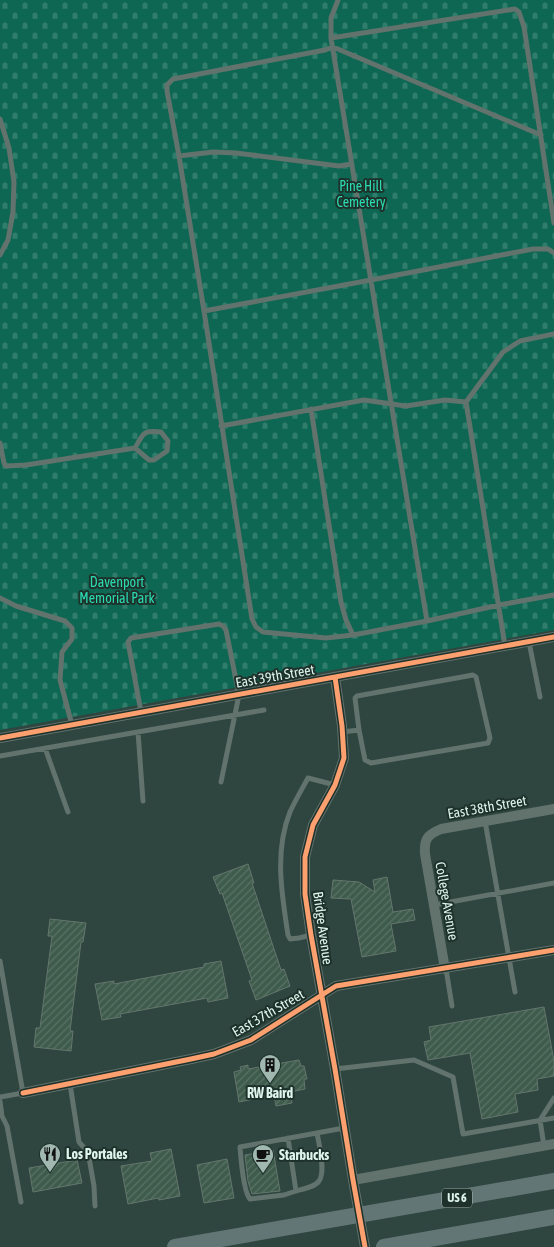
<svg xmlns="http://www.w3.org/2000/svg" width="554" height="1247" viewBox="0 0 554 1247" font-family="'Asap Condensed',sans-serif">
<defs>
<pattern id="cemetery-stones" width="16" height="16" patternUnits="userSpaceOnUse" patternTransform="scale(1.25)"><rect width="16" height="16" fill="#0e6753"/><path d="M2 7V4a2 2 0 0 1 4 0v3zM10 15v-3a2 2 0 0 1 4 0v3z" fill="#317d6c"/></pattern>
<pattern id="building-hatch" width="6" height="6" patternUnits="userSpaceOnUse" patternTransform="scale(1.25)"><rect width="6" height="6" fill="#3e5b4c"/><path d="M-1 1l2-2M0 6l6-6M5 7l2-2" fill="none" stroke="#597366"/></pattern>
</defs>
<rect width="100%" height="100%" fill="#2e463f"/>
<path fill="url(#cemetery-stones)" d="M0,0H554V630L0,730Z"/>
<path fill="url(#building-hatch)" stroke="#64766d" d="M248,864L254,883H252L281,970L284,969L290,986L256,1000L249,981L252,980L222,893L220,894L213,877Z
M387,877L393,912L413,909L415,920L391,924L396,951L362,957L351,899L331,898L333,880L359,882L375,892L373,880Z
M50,919L86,923L83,942H81L70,1031H73L71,1051L34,1047L36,1028H40L52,936H48Z
M221,961L228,998L208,1002L207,998L120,1014L121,1017L102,1020L95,984L114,981V984L204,967V964Z
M544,1007L554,1061V1076L537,1079L538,1090L515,1094L518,1112L482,1119L470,1053L428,1060L424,1042L431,1040L429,1027Z
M299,1060L301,1066H304L307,1079H304L305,1089L290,1092L292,1103L276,1106L274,1095L239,1102L234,1072L241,1070L240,1067L248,1065V1069Z
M171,1149L180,1196L159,1200L158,1198L128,1204L121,1166L152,1161L150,1153Z
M273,1150L280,1191L252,1194L248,1181L245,1155Z
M227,1159L234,1198L204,1203L197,1165Z
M77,1160L82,1183L33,1192L29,1168Z"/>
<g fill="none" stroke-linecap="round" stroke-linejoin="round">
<path stroke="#62726d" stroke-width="5" d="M338,0L331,18V38L427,621
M331,38L515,9L519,12L524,27L554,223
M0,119L9,148L14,182L13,212L8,240L0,255
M541,135L333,47L325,50L173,79L167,85V91L179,156L204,311L252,619L256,627L263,632L326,638L353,635L427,621L499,605L554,595
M179,156L213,152L236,153L339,166L352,164
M204,311L371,280L533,249H548L554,253
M466,402L505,646
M311,409L341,602L346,620L353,635
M221,426L364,400L406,406L445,400L466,402L503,352L520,341L554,334
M0,443L4,463L6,466L26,465L135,448C144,433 142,430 161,432L168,441L167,451L154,460H149L135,448
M0,598L16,606L65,621L72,628V639L62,652L60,680L72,725
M529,642L540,697
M473,675L476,677L490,738L488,743L371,763L365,760L359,730L355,698L357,696Z
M141,712L128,642L131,638L219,624L223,626L226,630L239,695L221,782
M138,732L143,801
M342,732L359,730
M45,748L68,812
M0,756L264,710
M485,821L515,992
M434,905L554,883
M311,935L299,938L290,939L288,935C282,895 274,852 290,812C295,801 302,789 308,778L335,785
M0,961L23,1093L0,1097
M446,969L452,1006
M335,1069L414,1060L453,1077L463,1134L554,1118
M70,1084L79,1142L88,1152L94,1186L95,1206
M0,1101L2,1116L7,1126L21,1202
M288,1138L296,1191C303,1189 315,1187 319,1181C326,1172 319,1144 317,1133
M544,1146L540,1120L554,1098
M296,1191L284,1195L250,1199C243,1191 241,1159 240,1147L344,1128"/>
<path stroke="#62726d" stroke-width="10" d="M335,677L342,726L344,758L335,785L313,825L305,857V894L311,935L335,1069L353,1180L365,1247
M0,738L554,637
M445,969L425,854C424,839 427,835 441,829L554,809
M23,1093L191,1059L214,1054L251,1040L336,986L554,950
M353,1180L554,1144"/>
<path stroke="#627675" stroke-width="16" d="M175,1247L554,1181
M384,1247L554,1217"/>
<g stroke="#1e312b" stroke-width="8">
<path id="cycleway" d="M335,677L342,726L344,758L335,785L313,825L305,857V894L311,935L335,1069L353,1180L365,1247
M0,738L554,637
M23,1093L191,1059L214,1054L251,1040L336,986L554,950"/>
</g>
<use href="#cycleway" stroke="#fca06f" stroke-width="5"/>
</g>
<defs>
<g id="building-pin" transform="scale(1.125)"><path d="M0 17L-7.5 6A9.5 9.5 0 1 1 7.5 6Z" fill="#a0b8af" stroke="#1e312b"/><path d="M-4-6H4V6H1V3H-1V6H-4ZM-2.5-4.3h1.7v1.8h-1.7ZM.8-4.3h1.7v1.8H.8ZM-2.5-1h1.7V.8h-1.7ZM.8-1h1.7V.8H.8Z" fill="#111"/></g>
<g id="restaurant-pin" transform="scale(1.125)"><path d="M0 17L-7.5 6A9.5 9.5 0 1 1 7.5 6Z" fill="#a0b8af" stroke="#1e312b"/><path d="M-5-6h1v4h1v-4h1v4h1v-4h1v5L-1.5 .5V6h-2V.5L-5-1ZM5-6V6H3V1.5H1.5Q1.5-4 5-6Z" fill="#111"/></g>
<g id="cafe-pin" transform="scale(1.125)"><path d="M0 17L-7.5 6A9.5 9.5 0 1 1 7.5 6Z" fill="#a0b8af" stroke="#1e312b"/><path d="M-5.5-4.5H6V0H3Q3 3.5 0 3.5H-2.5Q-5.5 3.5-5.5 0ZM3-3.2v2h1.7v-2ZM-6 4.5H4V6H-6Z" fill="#111"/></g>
</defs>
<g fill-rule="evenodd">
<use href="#building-pin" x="270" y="1065"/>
<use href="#restaurant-pin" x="50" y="1154"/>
<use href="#cafe-pin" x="263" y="1155"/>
</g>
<g text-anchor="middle" stroke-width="4" stroke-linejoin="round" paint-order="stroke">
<rect fill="#1e312b" stroke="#a4bab2" stroke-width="1" x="442" y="1188.5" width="30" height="19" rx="4"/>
<g font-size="12" font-weight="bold" fill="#ddf5ec">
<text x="457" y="1202">US 6</text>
</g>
<g font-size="14" fill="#2bdcb2" stroke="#1e312b">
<text x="361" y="191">Pine Hill<tspan x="361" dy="16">Cemetery</tspan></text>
<text x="117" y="587">Davenport<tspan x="117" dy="16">Memorial Park</tspan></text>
</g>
<g font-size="14" fill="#ddf5ec" stroke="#1e312b">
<text transform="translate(275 676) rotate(-10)" y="5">East 39th Street</text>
<text transform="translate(487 807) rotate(-10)" y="5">East 38th Street</text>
<text transform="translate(447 901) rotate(80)" y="5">College Avenue</text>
<text transform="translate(323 928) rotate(82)" y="5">Bridge Avenue</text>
<text transform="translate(268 1013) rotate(-30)" y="5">East 37th Street</text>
</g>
<g font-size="14" font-weight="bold" fill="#ddf5ec" stroke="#1e312b" text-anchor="start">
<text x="270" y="1098" text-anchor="middle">RW Baird</text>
<text x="66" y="1159">Los Portales</text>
<text x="279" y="1160">Starbucks</text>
</g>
</g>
</svg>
